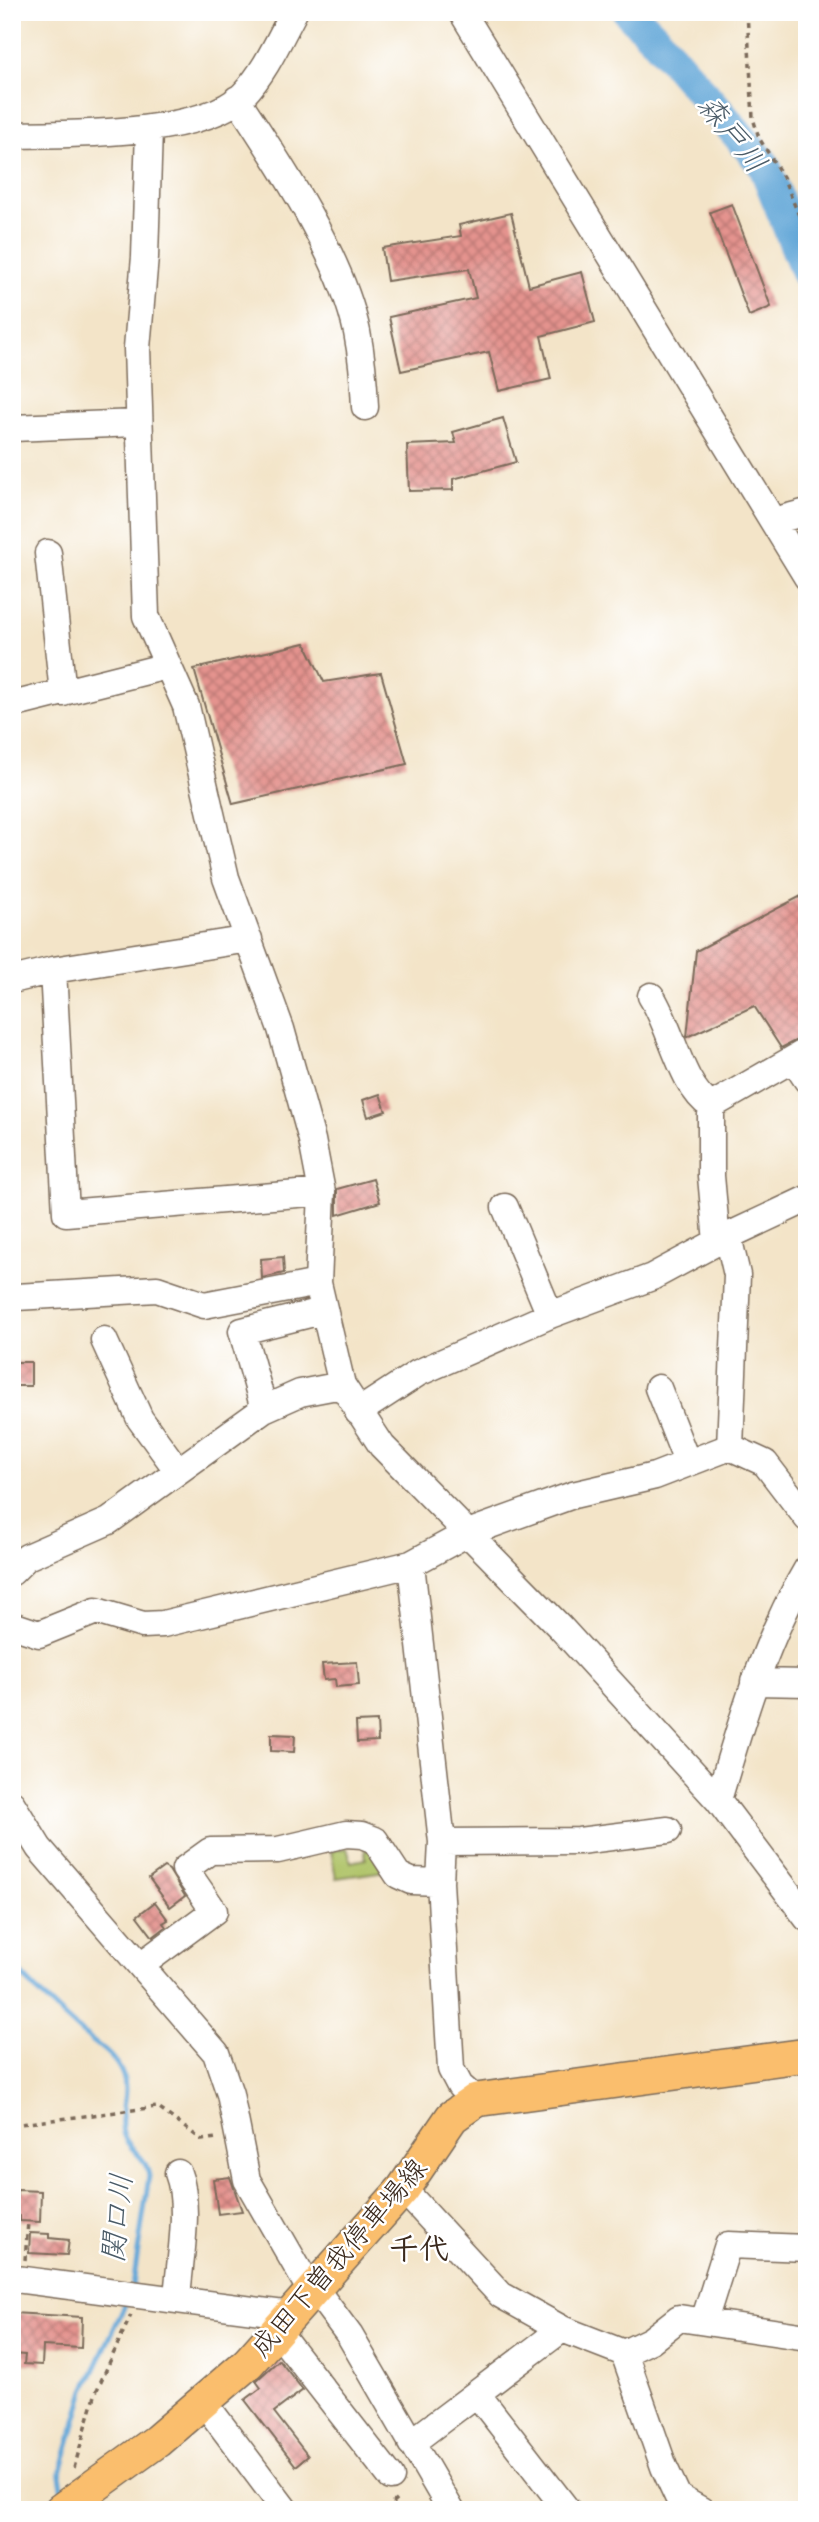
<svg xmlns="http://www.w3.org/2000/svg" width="819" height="2522" viewBox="0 0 819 2522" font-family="Mynerve,'Klee One',sans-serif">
<defs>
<pattern id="building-cross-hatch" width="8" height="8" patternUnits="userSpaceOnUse" patternTransform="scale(1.75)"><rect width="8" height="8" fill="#e4938e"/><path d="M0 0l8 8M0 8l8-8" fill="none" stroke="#ba7873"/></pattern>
</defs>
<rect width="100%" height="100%" fill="#fff"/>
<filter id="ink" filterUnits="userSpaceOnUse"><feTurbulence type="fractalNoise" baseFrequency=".0143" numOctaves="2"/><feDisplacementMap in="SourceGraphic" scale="14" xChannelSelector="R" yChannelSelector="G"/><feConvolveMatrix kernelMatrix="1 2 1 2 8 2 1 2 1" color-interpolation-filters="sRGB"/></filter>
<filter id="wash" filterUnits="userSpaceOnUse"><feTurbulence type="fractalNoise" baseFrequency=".00686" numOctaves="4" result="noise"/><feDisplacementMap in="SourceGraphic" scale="28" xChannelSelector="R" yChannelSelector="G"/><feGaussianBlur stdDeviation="1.57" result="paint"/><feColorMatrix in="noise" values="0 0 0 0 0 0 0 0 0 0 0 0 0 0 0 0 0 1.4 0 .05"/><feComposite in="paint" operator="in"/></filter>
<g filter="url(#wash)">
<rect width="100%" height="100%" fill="#f3e4c8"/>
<path fill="#afc368" stroke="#757643" stroke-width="2" d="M364,1844L385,1871L336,1878L331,1851L347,1848L351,1862L366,1859Z"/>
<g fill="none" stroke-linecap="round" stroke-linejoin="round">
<path stroke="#64a7d8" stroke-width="5" d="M633,12L635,17
M12,1964C33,1988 58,2012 82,2033C97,2045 116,2056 123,2076C130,2096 115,2121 126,2140C135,2156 144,2153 149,2176L133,2285
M67,2493L62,2487L60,2475L85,2390L127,2301"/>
<path stroke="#64a7d8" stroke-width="33" d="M629,12L654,37L764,165L807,273"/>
</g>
<g id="blocks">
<path fill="url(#building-cross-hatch)" d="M732,204L771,307L749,316L710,212Z
M511,213L529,286L582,272L595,322L541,336L551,379L499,391L489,352L401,371L389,317L476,298L469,269L387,281L382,248L461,236L459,225Z
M503,418L516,462L453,479V490L409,491L407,445L456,443L453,432Z
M305,643L324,682L381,673L407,764L233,804L194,669Z
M807,893V1035L781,1048L754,1006L687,1037L696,951Z
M380,1094L386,1111L368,1117L363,1100Z
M373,1179L380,1202L337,1215V1189Z
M283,1257L284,1273L262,1278L261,1259Z
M12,1362H31V1386H12Z
M357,1662L359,1685L336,1687L335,1679L324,1680L322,1664Z
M377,1721L378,1741L357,1742L356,1722Z
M271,1734L295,1735L294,1752L271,1751Z
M164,1867L169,1870L185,1896L170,1907L149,1878Z
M155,1902L168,1920L163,1923L166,1927L153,1937L137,1916Z
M230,2177L242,2211L218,2214L213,2179Z
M17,2190L41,2191L40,2222L20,2221V2216L15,2215Z
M30,2233L49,2234V2238L69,2240L67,2255L29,2253Z
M12,2313L82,2317L81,2348L43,2346L42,2365L24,2364L25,2355L12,2354Z
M279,2360L303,2390L274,2412L308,2456L296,2466L245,2400L261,2388L256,2381Z"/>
</g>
</g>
<g filter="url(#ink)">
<use href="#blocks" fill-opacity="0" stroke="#7b6b5a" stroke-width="2"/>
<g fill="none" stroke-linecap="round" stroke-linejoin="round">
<g stroke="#7b6b5a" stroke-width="29">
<path id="minor" d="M462,12L807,577
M237,99C280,164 341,256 357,332C362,357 364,382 365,407
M149,129L145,257L137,348L146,616L186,706L226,878L281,1029L312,1140L322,1192L318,1283L342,1385L382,1446L560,1627L718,1800L807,1918
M12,135C69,134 202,136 243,95C265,72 279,40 294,12
M12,428L137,423
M773,521L807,512
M48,553L63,693
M12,705L167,666
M53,970L66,1213L322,1192
M12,980L53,970L249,939
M651,996C671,1026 681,1087 711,1106L807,1051
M793,1059L807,1080
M711,1106V1176L717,1242
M505,1207L550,1315
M728,1236L737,1275L730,1447L765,1463L807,1518
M16,1297L157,1289L204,1305L318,1283
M104,1340L140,1419L178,1471
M658,1388L687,1462
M264,1409L242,1331L322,1311
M358,1412L418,1373L550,1315L652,1277L728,1236L807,1199
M411,1564L442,1842L440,1882L451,2069L460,2086L476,2100
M12,1572L27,1557L109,1521L264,1409L300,1393L342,1385
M12,1625L39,1634L96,1611L143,1625L163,1624L411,1564L468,1533L573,1495L655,1476L730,1447
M754,1682L807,1683
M718,1800C742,1720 764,1641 807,1569
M12,1804L39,1848L216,2053L230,2094L247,2180L312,2293
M442,1842L579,1841L668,1830
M141,1965L214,1911L185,1869L210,1851L278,1850L346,1834L362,1835L375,1840L398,1875L411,1881L440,1882
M403,2189L501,2295L562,2329L624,2353L664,2467L678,2497L701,2510
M16,2279L292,2315
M315,2289L350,2336L451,2510
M177,2299C179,2263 191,2206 178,2173
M704,2321L728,2245L807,2248
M277,2331L391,2477
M624,2353L651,2340L679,2318L807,2337
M477,2394L567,2510
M203,2401L285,2510
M411,2443L562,2329"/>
</g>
<g stroke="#7b6b5a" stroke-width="36">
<path id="major" d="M61,2510L157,2441L248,2363L403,2189L452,2117L476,2100L807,2055"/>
</g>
<path stroke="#7b6b5a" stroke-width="3.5" stroke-dasharray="5 5" stroke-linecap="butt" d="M747,12L753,118L759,138L783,177L807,235
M12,2125L157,2107L202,2140L216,2138
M25,2260L28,2222
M74,2468L96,2392L131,2315
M385,2510L397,2499"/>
<use href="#minor" stroke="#fff" stroke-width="26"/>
<use href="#major" stroke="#fabe6d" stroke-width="33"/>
</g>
</g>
<g text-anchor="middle" stroke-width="5" stroke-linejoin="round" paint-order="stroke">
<g font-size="28" fill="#3b2a1e" stroke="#fff">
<text transform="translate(338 2257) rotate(-49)" y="10">成田下曽我停車場線</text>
</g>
<g font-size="30" font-style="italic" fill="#4b5c68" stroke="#fff">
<text transform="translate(732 134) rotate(51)" y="10">森戸川</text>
<text transform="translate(117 2218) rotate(-84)" y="10">関口川</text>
</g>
<g font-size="30" font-weight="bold" fill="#3b2a1e" stroke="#fff">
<text x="419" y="2259">千代</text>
</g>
</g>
<rect width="819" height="2522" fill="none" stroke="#fff" stroke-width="42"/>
</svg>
